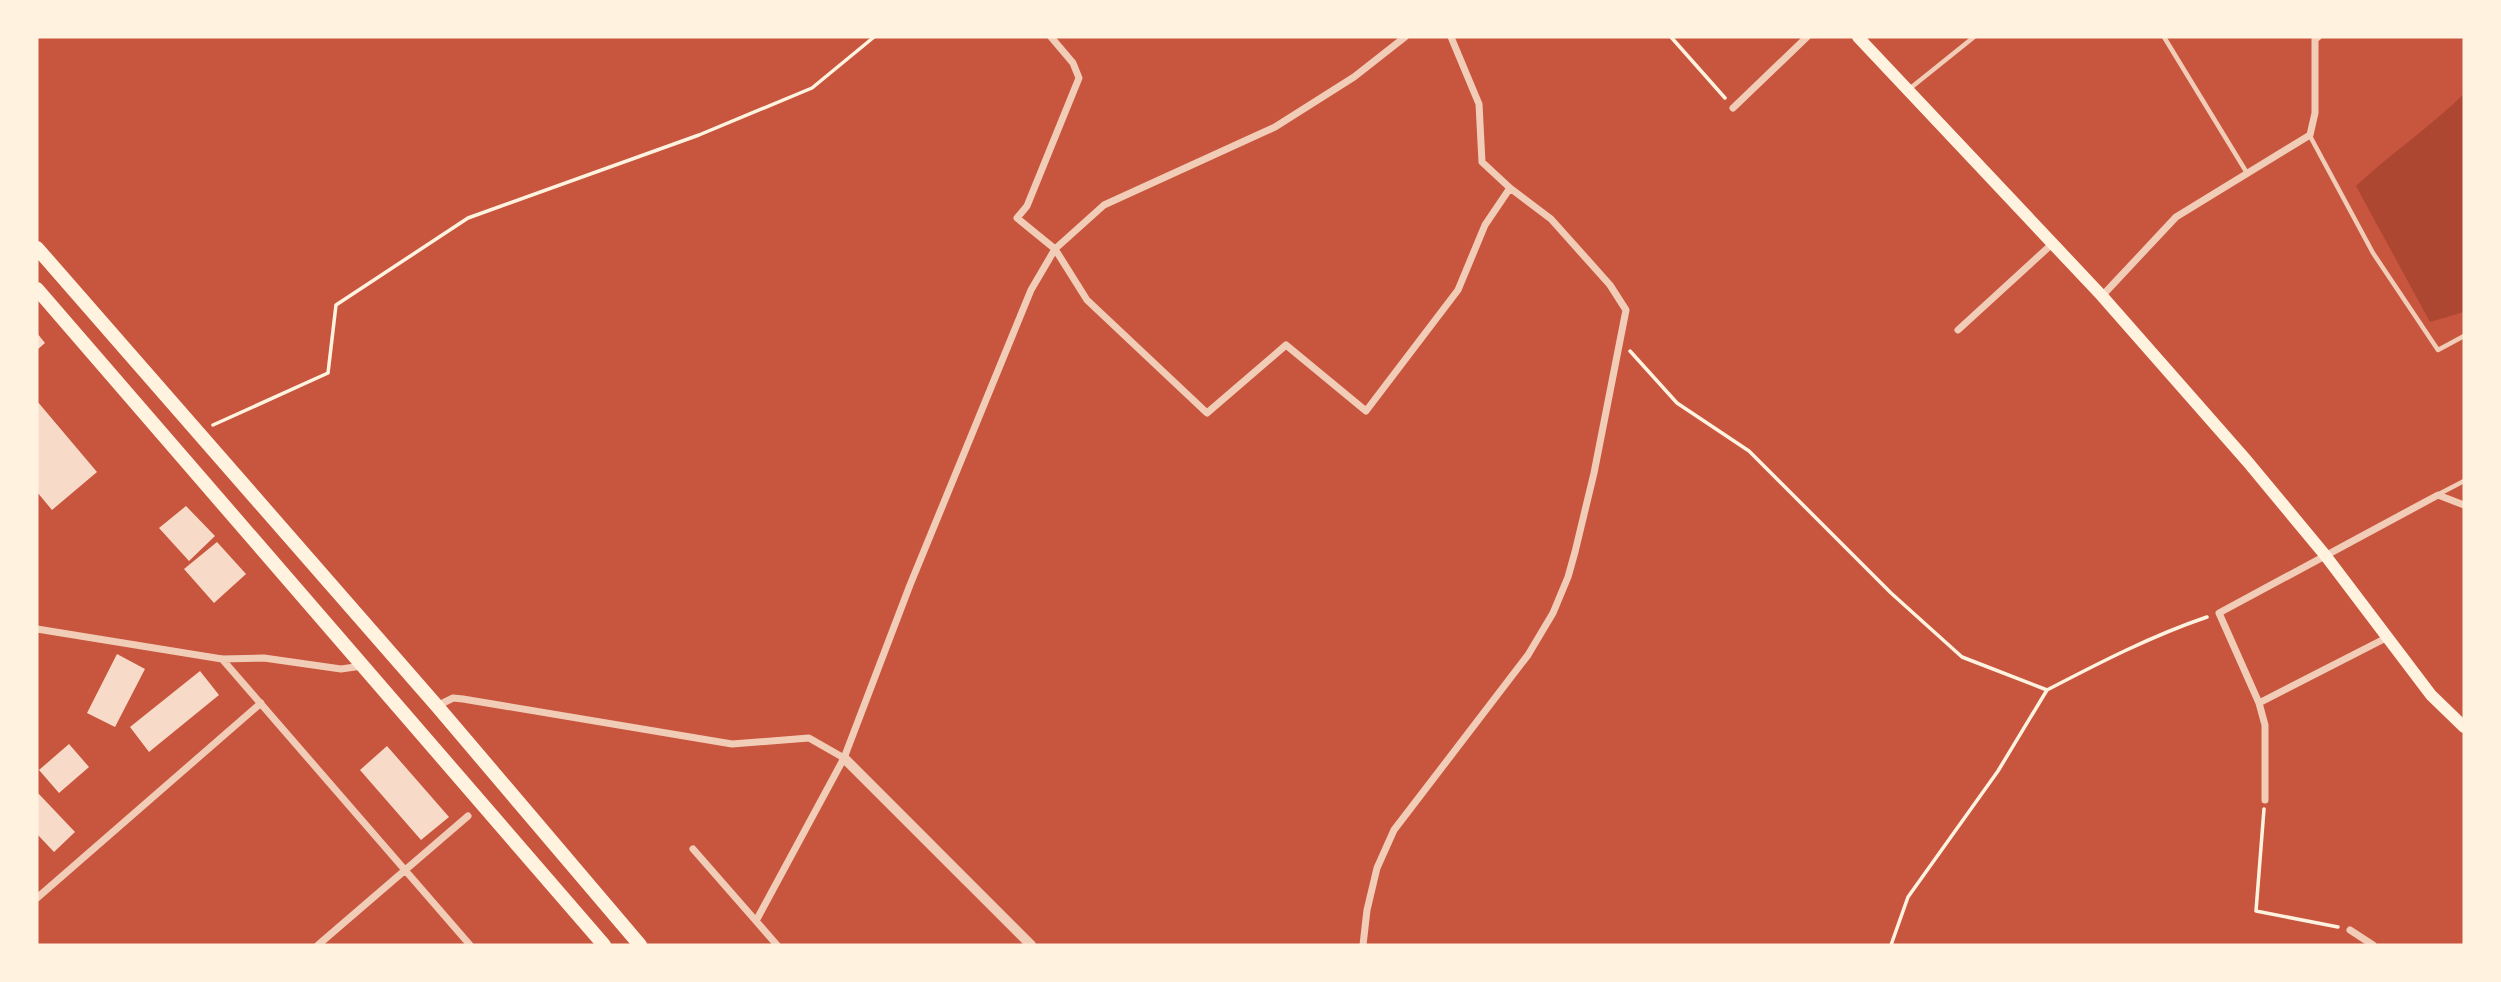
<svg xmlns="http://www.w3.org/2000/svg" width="2501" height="982" viewBox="0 0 2501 982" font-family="Cabin,sans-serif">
<rect width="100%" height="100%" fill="#c8553d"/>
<path fill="#ae4732" d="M2464,94V312L2430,322L2356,186C2390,154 2430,127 2464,94Z"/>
<path fill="#f7dbc8" d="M37,333L45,343L37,350Z
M37,401L97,472L52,510L37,492Z
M186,506L215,536L189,561L159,528Z
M217,542L246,574L214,603L184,569Z
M117,654L145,669L115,727L87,713Z
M200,671L219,695L149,752L130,727Z
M69,744L89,767L59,793L39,770Z
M387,746L449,817L421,840L360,770Z
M37,792L75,832L54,852L37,834Z"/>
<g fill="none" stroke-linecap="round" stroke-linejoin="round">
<path stroke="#fff3e0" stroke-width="3.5" d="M1671,37L1725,98
M1630,351L1677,403L1749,451L1891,593L1962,657L2047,690C2099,663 2151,636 2207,617
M213,425L328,373L336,305L468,218L699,135L812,88L874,37
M2264,809L2256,911L2338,927
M1891,945L1908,897L1998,771L2047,690"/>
<path stroke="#f1ccb7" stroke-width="4.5" d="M2164,37L2247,173
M1908,90L1974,37
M2310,136L2373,253L2438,350L2464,336
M2439,494L2464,481"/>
<path stroke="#f1ccb7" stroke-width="7" d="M1051,37L1073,63L1079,78L1027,206L1017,218L1055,249L1087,300L1207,413L1286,345L1366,411L1458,290L1485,225L1510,188
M1733,108L1807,37
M2102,296L2176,217L2310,135L2315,113V39L2318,37
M1958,330L2052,244
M37,629L222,659L264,658L341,669L362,666
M2386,638L2259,703L2219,613L2438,495L2464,505
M222,659L470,945
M2259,703L2265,725V800
M437,706L453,698L463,699L732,744L809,738L844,758
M693,849L756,921
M37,898L261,703
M2350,930L2373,945
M318,945L468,816
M777,945L756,921L844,758L910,585L1031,290L1055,249L1104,205L1275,127L1354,77L1405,37
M1363,945L1367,910L1377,868L1394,830L1528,655L1553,613L1568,577L1575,552L1594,473L1626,310L1610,285L1551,219L1510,188L1482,162L1479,104L1451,37"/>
<path stroke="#f1ccb7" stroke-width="10" d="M844,758L1031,945"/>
<path stroke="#fff3e0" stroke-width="12" d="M1858,37L2102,296L2247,461L2325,555L2431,695L2464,727"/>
<path stroke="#fff3e0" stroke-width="14" d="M37,248L437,706L640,945
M37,289L604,945"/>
</g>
<rect width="2501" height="982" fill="none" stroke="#fff3e0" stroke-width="77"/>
</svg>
